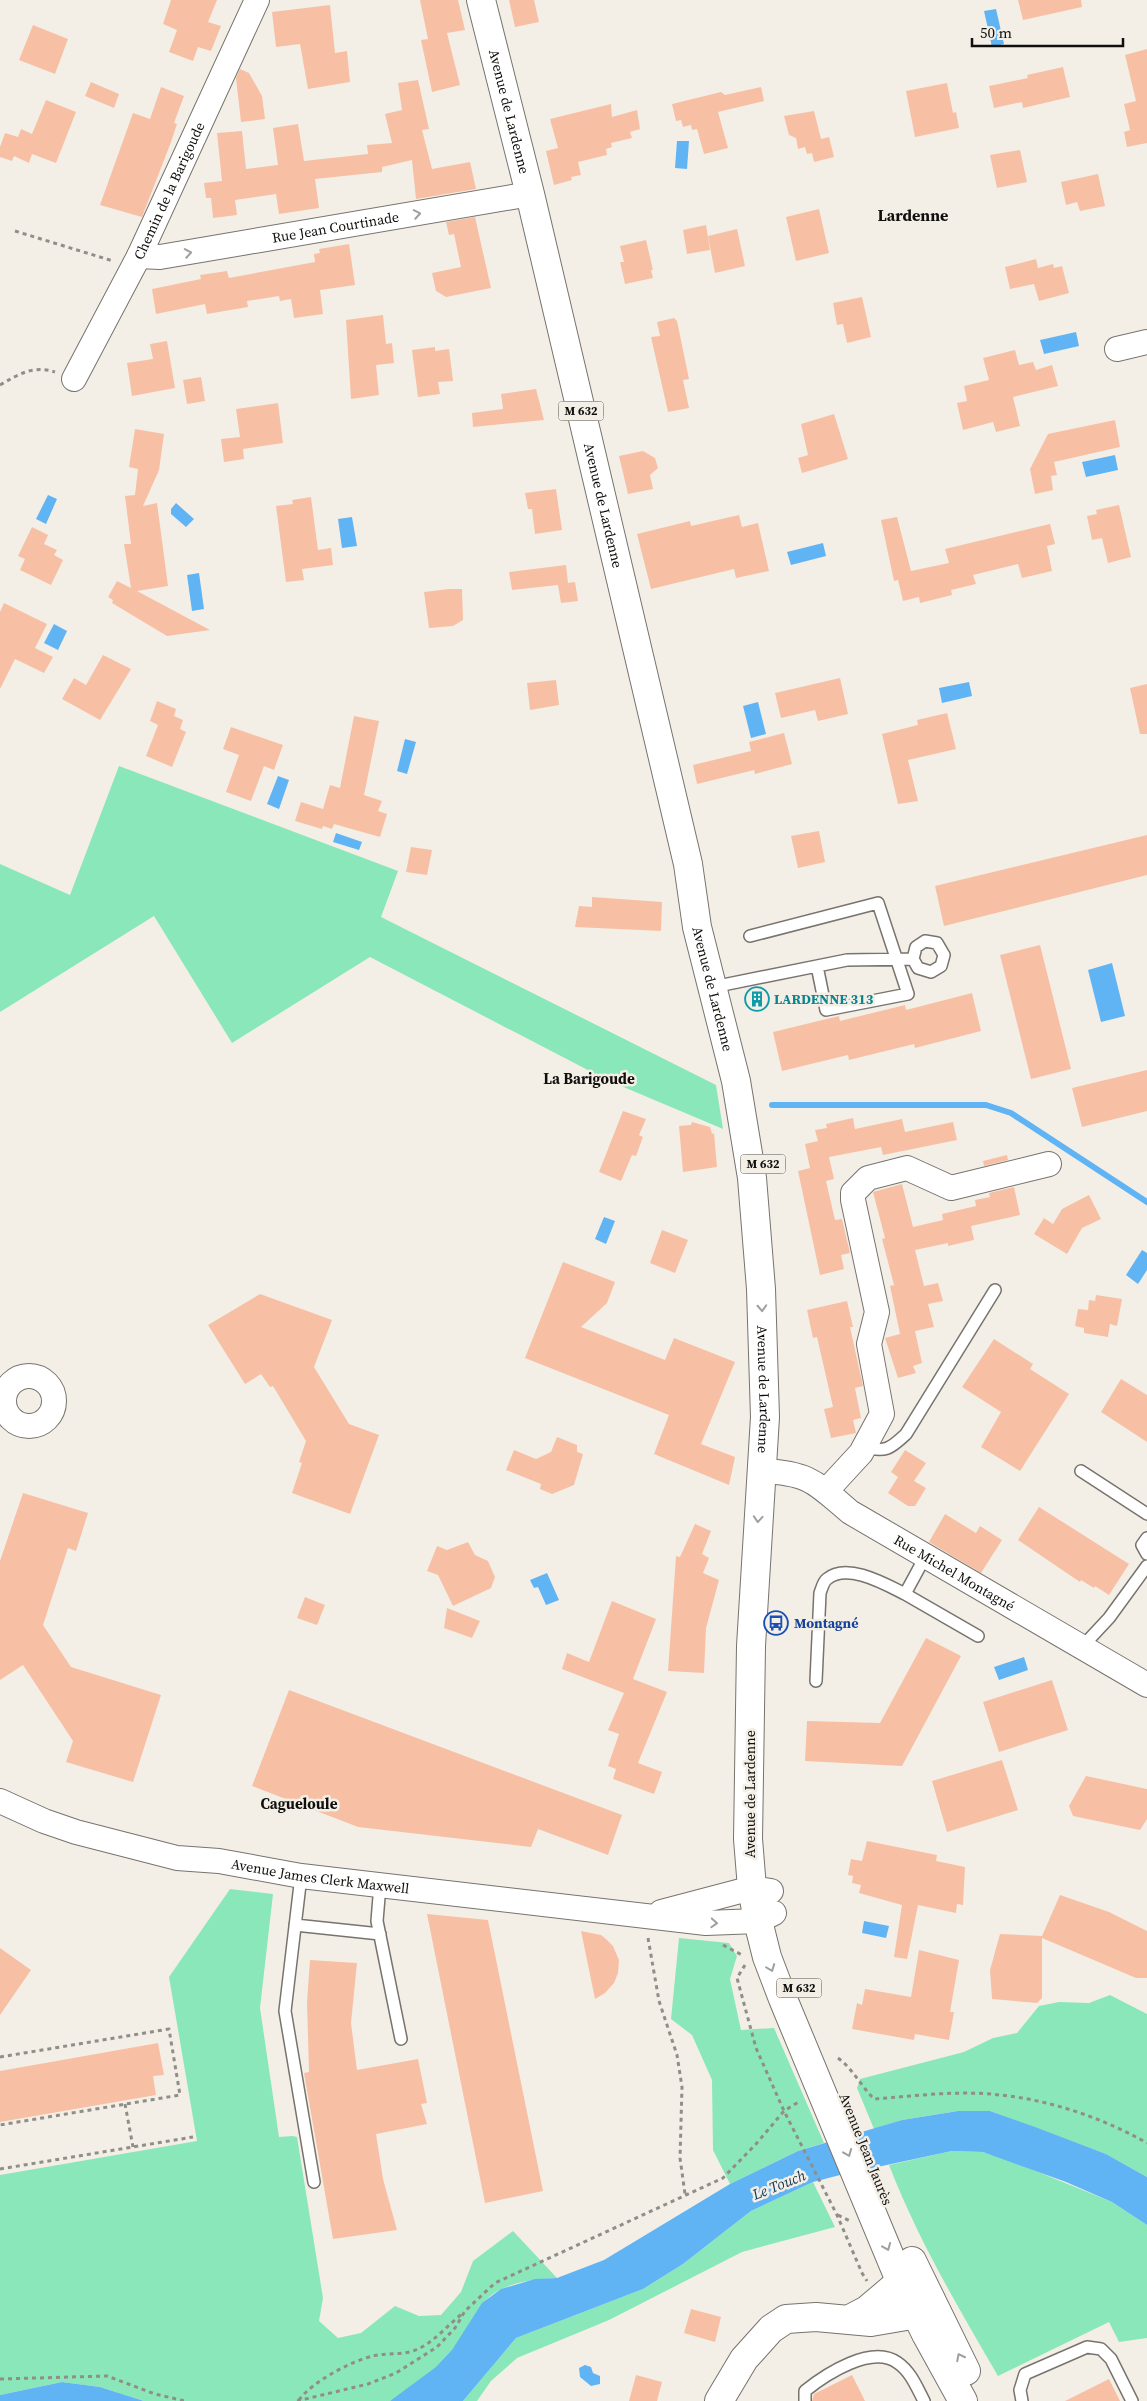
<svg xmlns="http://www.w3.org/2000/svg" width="1147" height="2401" viewBox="0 0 1147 2401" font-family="'Source Serif 4',serif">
<rect width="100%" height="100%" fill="#f3efe7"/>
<path fill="#8ae7b9" d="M119,766L398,871L381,917L716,1085L723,1129L607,1080L370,957L232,1043L154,916L0,1012V864L70,895Z
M230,1889L273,1894L260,2008L279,2137L293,2136L297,2137L323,2298L319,2321L338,2338L361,2333L395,2306L419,2316L441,2315L461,2292L473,2261L513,2231L557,2278C532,2279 497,2283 481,2306C471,2320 464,2337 452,2351C435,2371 413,2388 390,2401H144L100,2387L62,2382L0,2395V2175L197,2141L169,1977Z
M679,1938L729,1943L737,1956L730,1979L741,2030L774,2028L824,2143L798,2151L730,2184L713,2150L712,2080L692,2035L671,2019Z
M1110,1995L1147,2014V2177L1106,2154L990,2111H958L902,2120L874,2129L857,2088L860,2079L964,2052L993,2038L1017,2033L1039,2006L1059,2002L1089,2003Z
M952,2151L983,2152L1004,2158L1112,2202L1147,2225V2338L1119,2342L1109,2322L998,2376C958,2307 918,2240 889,2165Z
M813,2182L835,2227L742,2252L609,2320L517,2358L491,2381L477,2401H463L516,2338L643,2289L683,2264L751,2211Z"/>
<path fill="#61b4f4" d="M996,9L1004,44L992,47L984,11Z
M677,141H689L687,169L675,168Z
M1076,332L1079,346L1044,354L1040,340Z
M1115,455L1118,470L1086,477L1082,462Z
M48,495L57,499L46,524L36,519Z
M176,503L194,519L186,527L171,514V509Z
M352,517L357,546L342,548L338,519Z
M823,543L826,556L791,565L787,552Z
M199,573L204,609L192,611L187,575Z
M54,624L67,631L58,650L44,643Z
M969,682L972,696L942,703L939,688Z
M758,702L766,734L751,738L743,706Z
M405,739L416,742L407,774L397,771Z
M278,776L289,780L279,809L267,804Z
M336,833L362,842L359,850L333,842Z
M1112,963L1125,1016L1101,1022L1088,970Z
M604,1217L615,1221L606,1244L595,1239Z
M1142,1250L1147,1253V1270L1138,1284L1126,1275Z
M547,1573L559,1600L546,1605L538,1587L534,1588L530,1580Z
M1024,1657L1028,1670L999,1680L994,1667Z
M864,1921L889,1926L886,1938L862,1933Z
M958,2111H990L1035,2127L1106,2154L1147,2177V2225L1112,2202L1066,2182L983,2152L952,2151L840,2175L813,2182L751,2211L683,2264L643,2289L516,2338L463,2401H390L436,2367L452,2350L482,2303L501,2289L535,2279L557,2278L604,2260L730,2184L798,2151L902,2120Z
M585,2365L591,2367L593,2373L600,2376V2384L591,2386L580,2377L579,2368Z
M62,2382L100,2387L144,2401H0V2395Z"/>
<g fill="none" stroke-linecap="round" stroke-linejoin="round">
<path stroke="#61b4f4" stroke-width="6" d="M772,1105H986L1011,1113L1147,1202"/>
</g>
<path fill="#f7c0a4" d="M171,0H217L208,22L221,26L211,51L198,47L193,61L169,52L177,30L163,24Z
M420,0H458L465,30L447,33L460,85L432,92L421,40L428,39Z
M509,0H534L539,22L515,27Z
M1018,0H1081L1082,7L1023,20Z
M330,5L335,53L347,51L350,82L308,89L300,44L276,47L272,12Z
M33,25L68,39L55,74L19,60Z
M1147,49V143L1127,147L1124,132L1130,130L1124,104L1136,101L1125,55Z
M1063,67L1070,97L1023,108L1022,102L994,108L989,86L1028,78L1027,75Z
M240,69L249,73L262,96L265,119L241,122L236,78Z
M418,80L429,129L422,130L432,169L470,162L476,189L416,199L412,160L382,167V172L315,179L319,208L279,214L276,194L235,200L237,215L213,218L211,198H206L204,183L222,181L217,133L242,131L246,169L278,165L273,128L298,124L304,161L368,154L367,145L392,143L385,114L402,110L398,83Z
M91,82L119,94L114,108L85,96Z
M947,83L953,113L956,112L959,128L915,137L906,91Z
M161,87L184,96L174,123L177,124L171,142L142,217L100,205L133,113L150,119Z
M761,87L764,101L718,112L728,148L704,154L697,129L692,130L691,125L683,127L681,120L676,121L672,104L721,92L725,95Z
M46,100L76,112L56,163L32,154L29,163L14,156L12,161L0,157V147L5,133L18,137L21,129L32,134Z
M611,104L612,117L637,110L640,129L630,132L632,138L611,143L612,147L606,149L607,155L578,162L581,175L571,177L572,180L554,185L546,151L558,148L550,119Z
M814,111L821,139L829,137L834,157L814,162L812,153L807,154L805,147L798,149L796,138L789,135L784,116Z
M1020,150L1027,182L997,188L990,155Z
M1098,174L1105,206L1080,211L1077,202L1066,205L1061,182Z
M819,209L829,253L796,261L786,217Z
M475,217L491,288L446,297L436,291L432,273L461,267L454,234L449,235L446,222Z
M706,225L710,250L687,254L683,230Z
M737,229L745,266L715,273L708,236Z
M646,240L653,270H651L653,278L625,284L620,262H624L620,246Z
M349,244L355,285L320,290L323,314L294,318L291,299L280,301L279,296L247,301L248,307L207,314L205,304L156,314L152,289L201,279L200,275L227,271L229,278L315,262L314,254L320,253L319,249Z
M1036,259L1038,268L1053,264L1054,268L1062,266L1069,293L1039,301L1034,284L1010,289L1005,267Z
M862,297L871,337L847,343L843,324L837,325L833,303Z
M383,315L386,344L392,343L394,363L376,365L379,395L351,399L346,320Z
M674,318L677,321L689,379L683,380L689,408L668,412L651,337L660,336L657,322Z
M167,341L175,388L132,396L127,363L153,359L150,344Z
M435,347V351L449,349L453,381L438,382L440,394L418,397L412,350Z
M1015,350L1019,365L1033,362L1036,370L1052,365L1058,386L1013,397L1020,426L996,432L993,422L963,430L957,403L967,401L964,386L989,380L983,358Z
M201,377L205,401L187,404L183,380Z
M536,389L544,420L473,427L472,413L503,409L501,394Z
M278,403L283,443L243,449L244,459L224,462L221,439L240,437L236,409Z
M834,414L848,459L802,473L798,458L808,455L801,424Z
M1115,420L1120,447L1054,462L1057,475L1051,476L1053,490L1035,494L1030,469L1048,434Z
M135,429L164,434L159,470L143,506L157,503L168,586L137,591L210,630L167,636L112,603L113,600L108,597L117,581L131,588L124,544H131L125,496L135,495L138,469L129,467Z
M643,451L655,458L658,468L650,475L653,489L628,494L619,456Z
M556,489L562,530L535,534L532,509H528L525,493Z
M311,497L318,550L331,548L333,565L302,569L304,580L286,582L276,506L293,504L292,500Z
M1119,505L1131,557L1108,563L1102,538L1092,540L1087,516L1097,514L1096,510Z
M739,515L742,527L758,523L769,571L736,578L734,569L651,589L637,534L690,521L691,526Z
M897,517L911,571L949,563L945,549L1050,524L1055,544L1047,546L1052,571L1022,578L1018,564L973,575L976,584L951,590L952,595L920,603L919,597L903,601L898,580L894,581L881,520Z
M32,527L48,535L44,544L57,550L54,555L63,560L51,585L20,570L25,559L18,556Z
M566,565L568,583L575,582L578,601L561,603L558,585L512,590L509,572Z
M449,589H462L463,620L453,626L429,628L424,592Z
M4,603L47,624L35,648L53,657L44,673L15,659L0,689V612Z
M103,655L131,669L100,720L62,699L74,678L86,685Z
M840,678L848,714L818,721L815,710L781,718L775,693Z
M556,680L559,705L530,710L527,683Z
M1147,684V734H1140L1130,688Z
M157,701L176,709L174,716L183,720L180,729L186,732L172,767L146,756L158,725L150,721Z
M947,713L956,749L908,760L918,801L898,804L882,734L918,725L917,720Z
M354,716L379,721L364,795L382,801L378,811L387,814L380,837L334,824L332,829L323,826L322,829L295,821L301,802L323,809L330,785L340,788Z
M231,727L283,745L274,770L264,766L251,801L226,792L239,755L223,749Z
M784,733L792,764L755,774L754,770L697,784L693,765L751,751L749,742Z
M819,831L825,862L798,868L791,836Z
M1147,835V875L944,926L935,886Z
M411,847L432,850L427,875L406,872Z
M592,897L662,902L661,931L575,927L579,906L592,907Z
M1040,945L1071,1069L1031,1079L1000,955Z
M972,993L981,1031L915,1048L914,1044L849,1060L848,1055L782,1071L773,1032L839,1016L840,1021L905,1005L906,1010Z
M1147,1070V1111L1082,1127L1072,1088Z
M623,1111L646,1119L639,1135L643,1137L636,1156L632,1155L621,1181L599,1172Z
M853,1118L855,1129L902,1119L905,1132L953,1122L957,1140L883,1155L881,1147L829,1157L834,1179L826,1181L835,1220L842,1219L850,1253L841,1255L844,1269L820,1275L798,1171L810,1168L805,1144L818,1141L815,1130L827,1128L826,1124Z
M692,1122L710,1127L712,1134L714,1133L717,1167L683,1172L679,1126L691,1125Z
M1007,1155L1008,1160L984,1166L983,1161Z
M902,1184L913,1227L943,1220L942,1214L976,1206L975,1200L990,1197L989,1193L1014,1187L1020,1215L971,1226L974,1240L948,1246V1243L915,1250L924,1286L938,1283L943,1301L928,1304L934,1327L915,1331L922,1363L913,1366L916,1373L898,1378L885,1338L900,1334L890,1286L894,1285L882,1239L885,1238L873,1192Z
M1089,1195L1101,1219L1082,1228L1067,1254L1034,1234L1044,1218L1053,1224L1062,1209Z
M662,1230L688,1240L675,1273L650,1263Z
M563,1262L615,1282L607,1303L581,1327L665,1360L674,1338L735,1362L701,1444L735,1457L729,1485L654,1454L669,1415L525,1358Z
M260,1294L332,1320L314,1367L349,1424L379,1435L350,1514L292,1493L302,1463L299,1462L306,1441L273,1386L270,1387L261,1374L245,1384L208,1325Z
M1096,1295L1122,1299L1117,1326L1110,1324L1108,1337L1084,1333V1328L1075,1326L1078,1309L1088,1310L1089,1300L1095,1301Z
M847,1301L853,1327H850L863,1386L855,1388L861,1418L853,1420L856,1433L831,1438L824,1409L833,1407L817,1337L813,1338L807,1310Z
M994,1339L1033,1364L1030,1369L1069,1394L1020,1471L981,1447L1001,1412L962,1387Z
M1121,1379L1147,1395V1442L1101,1412Z
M557,1437L577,1445V1452L583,1454L574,1485L552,1494L540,1489L541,1484L506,1470L514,1450L536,1459L551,1452Z
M905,1450L926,1463L914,1481L926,1488L915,1506H908L888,1493L898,1477L891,1472Z
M23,1493L88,1513L76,1551L68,1548L43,1625L71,1667L161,1695L133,1782L66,1762L73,1741L23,1665L0,1680V1561Z
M1039,1507L1129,1564L1109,1595L1095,1586L1094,1588L1081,1580L1080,1582L1018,1540Z
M945,1514L976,1533L980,1526L1002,1540L981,1573L929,1542Z
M695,1524L711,1531L702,1554L709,1558L703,1573L719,1580L706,1628L704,1673L668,1671L676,1556L680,1557Z
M468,1542L475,1555L488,1561L495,1577L491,1588L453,1606L438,1575L427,1571L437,1546L447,1550Z
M305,1597L325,1605L317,1625L297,1618Z
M612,1601L656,1619L633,1679L667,1692L638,1763L662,1772L654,1794L613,1779L616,1769L608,1766L619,1734L608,1730L624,1693L562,1669L567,1653L589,1662Z
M447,1608L480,1621L472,1638L444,1628Z
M926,1638L961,1656L902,1766L805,1761L807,1721L880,1723Z
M1052,1680L1068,1730L999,1752L983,1702Z
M289,1690L622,1815L608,1855L538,1829L531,1847L358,1827L252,1786Z
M1002,1760L1018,1810L947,1832L932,1781Z
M1086,1776L1147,1789V1819L1140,1830L1073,1816L1069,1806Z
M867,1841L937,1855L936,1861L965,1867L963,1905L957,1904L956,1913L918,1905L907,1959L894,1957L902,1905L859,1893L861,1885L852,1883L853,1876L848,1875L851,1859L862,1861Z
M1060,1895L1109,1912L1147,1931V1978H1136L1042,1938V1998L1037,2003L992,1999L990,1970L1000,1934L1042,1936Z
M427,1914L488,1920L543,2191L485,2203Z
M581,1931L601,1935L606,1939L613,1946L619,1960L618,1973L614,1983L605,1993L595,1999Z
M0,1948L31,1970L0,2015Z
M919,1950L959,1960L950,2012H954L949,2040L915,2034L914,2040L852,2029L857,2003L862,2005L865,1989L911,1997Z
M310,1960L357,1963L351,2023L357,2070L418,2059L427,2103L421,2104L427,2124L376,2134L383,2179L397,2230L333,2239L304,2073L309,2072L307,2002Z
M158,2043L164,2075L153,2076L156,2095L0,2122V2071Z
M691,2309L721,2317L715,2342L684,2333Z
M636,2375L662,2382L657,2401H629Z
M852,2375L865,2401H812L814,2394Z
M1109,2379L1120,2401H1065Z"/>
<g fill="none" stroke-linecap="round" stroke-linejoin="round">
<g stroke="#77736d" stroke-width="14">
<path id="service" d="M750,936L878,903L908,994L826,1010L817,966
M713,987L847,960L913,959L918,968L931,972L941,966L944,955L937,943L925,941L916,947L913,959
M864,1447C886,1453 891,1448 906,1434L995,1290
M1081,1471L1147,1514
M1147,1538L1142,1545L1147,1554
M905,1594L978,1636
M1081,1648L1109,1618L1147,1566
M816,1681L820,1593C822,1588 823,1582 827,1579C847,1562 885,1584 905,1594L925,1557
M301,1876L285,2011L314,2182
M380,1885L377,1921L401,2039
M295,1925L380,1934
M805,2401V2391C826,2374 872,2344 898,2363C911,2372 917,2388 924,2401
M1022,2401L1020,2390L1025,2374L1087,2347L1101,2349L1111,2359L1132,2401"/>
</g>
<g stroke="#77736d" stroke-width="26">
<g id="minor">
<path id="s1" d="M139,256L160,257L530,194"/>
<path d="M1117,349L1147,342"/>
<path id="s2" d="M74,379L139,256L257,0"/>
<circle cx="29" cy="1401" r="25"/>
<path id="s3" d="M762,1471C809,1473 815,1482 850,1512L1147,1685"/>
<path d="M826,1491L861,1453L882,1414L869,1344L877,1312L853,1200V1193L868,1178L907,1168L951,1188L1049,1164"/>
<path id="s4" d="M0,1801L44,1821L76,1832L177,1858L219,1861L301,1876L706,1923L758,1921L774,1913"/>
<path d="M661,1912L752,1888L771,1891"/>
</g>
</g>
<g stroke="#77736d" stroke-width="30">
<path id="tertiary" d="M848,2320L867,2310L893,2288L901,2283L920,2280
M719,2401L744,2359L771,2329L786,2319L816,2317L871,2322L906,2316L930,2298"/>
</g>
<g stroke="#77736d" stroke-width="30">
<g id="primary">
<path id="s5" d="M481,0L530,194L688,864L697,927L736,1081L752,1178L761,1289L765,1417L751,1646L748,1839L752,1888L758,1921L767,1957L783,1999L901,2283L926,2334L963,2401"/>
<path d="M912,2261L966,2371"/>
</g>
</g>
<path stroke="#908e88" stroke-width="3" stroke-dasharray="4 4" stroke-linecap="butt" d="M15,231L113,261
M0,385C19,374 33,365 55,372
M648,1938L659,2001L677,2055L682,2087L680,2158L685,2194
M723,1945L742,1955
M745,1965L737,1978L756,2048L784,2111L837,2215L862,2273L867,2281
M0,2057L169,2029L180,2095L0,2125
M838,2058C853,2069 861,2086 874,2099C915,2096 958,2090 1000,2095C1050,2100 1103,2118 1147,2143
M125,2104L133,2147
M0,2169L193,2137
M838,2215L850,2221
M0,2379L107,2376L155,2394L185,2401
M299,2400C312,2382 351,2361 373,2356C389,2352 403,2356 418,2349C434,2342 449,2324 463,2313
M297,2401L368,2384L396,2373L437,2347L455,2328L465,2311L495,2283L723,2178L756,2144L784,2111L800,2101"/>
<use href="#service" stroke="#fff" stroke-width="11"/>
<use href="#minor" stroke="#fff" stroke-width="24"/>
<use href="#tertiary" stroke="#fff" stroke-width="28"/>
<use href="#primary" stroke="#fff" stroke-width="28"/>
</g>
<defs><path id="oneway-chevron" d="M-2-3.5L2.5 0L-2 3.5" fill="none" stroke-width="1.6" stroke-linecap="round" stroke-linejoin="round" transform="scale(1.25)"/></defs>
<g stroke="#9f9f9e">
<use href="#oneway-chevron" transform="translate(417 214) rotate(-10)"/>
<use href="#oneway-chevron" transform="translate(188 253) rotate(-10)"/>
<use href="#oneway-chevron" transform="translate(762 1308) rotate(87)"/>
<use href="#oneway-chevron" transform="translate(758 1519) rotate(94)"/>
<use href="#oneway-chevron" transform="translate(714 1923) rotate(3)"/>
<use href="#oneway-chevron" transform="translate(771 1968) rotate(69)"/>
<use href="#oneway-chevron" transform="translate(848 2153) rotate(68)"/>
<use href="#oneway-chevron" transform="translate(887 2247) rotate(68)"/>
<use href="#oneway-chevron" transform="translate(960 2357) rotate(-117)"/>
</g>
<defs>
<g id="building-ring" transform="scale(1.25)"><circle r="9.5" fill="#f3efe7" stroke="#0f9aa8" stroke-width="1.5"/><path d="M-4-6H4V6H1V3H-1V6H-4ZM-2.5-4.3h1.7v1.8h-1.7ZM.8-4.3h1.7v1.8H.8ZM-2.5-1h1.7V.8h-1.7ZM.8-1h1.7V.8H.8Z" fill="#0f9aa8"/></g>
<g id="bus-ring" transform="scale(1.25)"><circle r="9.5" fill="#f3efe7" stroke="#1a4fb4" stroke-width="1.5"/><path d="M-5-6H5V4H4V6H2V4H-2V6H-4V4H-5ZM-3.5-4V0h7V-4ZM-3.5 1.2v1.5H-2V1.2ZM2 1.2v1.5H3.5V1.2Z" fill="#1a4fb4"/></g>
</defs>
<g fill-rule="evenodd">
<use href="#building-ring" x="757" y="999"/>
<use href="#bus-ring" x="776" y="1623"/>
</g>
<g text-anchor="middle" stroke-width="5" stroke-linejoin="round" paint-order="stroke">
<g fill="#f3efe7" stroke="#54524e" stroke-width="1">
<rect x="558.5" y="401.5" width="45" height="19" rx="4"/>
<rect x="740.5" y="1154.5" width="45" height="19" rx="4"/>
<rect x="776.5" y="1978.5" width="45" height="19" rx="4"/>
</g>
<g font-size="12" font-weight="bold" fill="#100f0c">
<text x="581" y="415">M 632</text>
<text x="763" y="1168">M 632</text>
<text x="799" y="1992">M 632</text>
</g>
<g font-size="14" fill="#100f0c" stroke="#f3efe7">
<text dy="5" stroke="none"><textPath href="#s5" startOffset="115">Avenue de Lardenne</textPath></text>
<text dy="5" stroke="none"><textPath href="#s2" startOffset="211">Chemin de la Barigoude</textPath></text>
<text dy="5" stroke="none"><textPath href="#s1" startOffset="199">Rue Jean Courtinade</textPath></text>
<text dy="5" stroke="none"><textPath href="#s5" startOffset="520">Avenue de Lardenne</textPath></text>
<text dy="5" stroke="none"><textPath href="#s5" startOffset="1016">Avenue de Lardenne</textPath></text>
<text dy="5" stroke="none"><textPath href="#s5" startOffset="1421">Avenue de Lardenne</textPath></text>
<text dy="5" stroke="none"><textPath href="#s3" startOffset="221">Rue Michel Montagné</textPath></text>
<text transform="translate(750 1794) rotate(-90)" y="5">Avenue de Lardenne</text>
<text dy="5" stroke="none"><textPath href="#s4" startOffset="331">Avenue James Clerk Maxwell</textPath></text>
<text transform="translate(866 2149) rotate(68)" y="5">Avenue Jean Jaurès</text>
</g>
<g font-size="14" font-weight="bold" fill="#0d838f" stroke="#f3efe7" text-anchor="start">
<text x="774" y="1004">LARDENNE 313</text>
</g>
<g font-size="14" font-weight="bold" fill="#164399" stroke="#f3efe7" text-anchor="start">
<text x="794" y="1628">Montagné</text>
</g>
<g font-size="15" font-weight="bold" fill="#100f0c" stroke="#f3efe7">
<text x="589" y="1084">La Barigoude</text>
<text x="299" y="1809">Cagueloule</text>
</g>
<g font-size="15" font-style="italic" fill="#143751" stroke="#f3efe7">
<text transform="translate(779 2185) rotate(-22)" y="5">Le Touch</text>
</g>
<g font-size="16" font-weight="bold" fill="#100f0c" stroke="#f3efe7">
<text x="913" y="221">Lardenne</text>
</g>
</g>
<path d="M972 38v8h151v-8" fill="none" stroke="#100f0c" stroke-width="2.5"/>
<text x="980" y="38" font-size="15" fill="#100f0c" stroke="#f3efe7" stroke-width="4" paint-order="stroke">50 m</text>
</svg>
